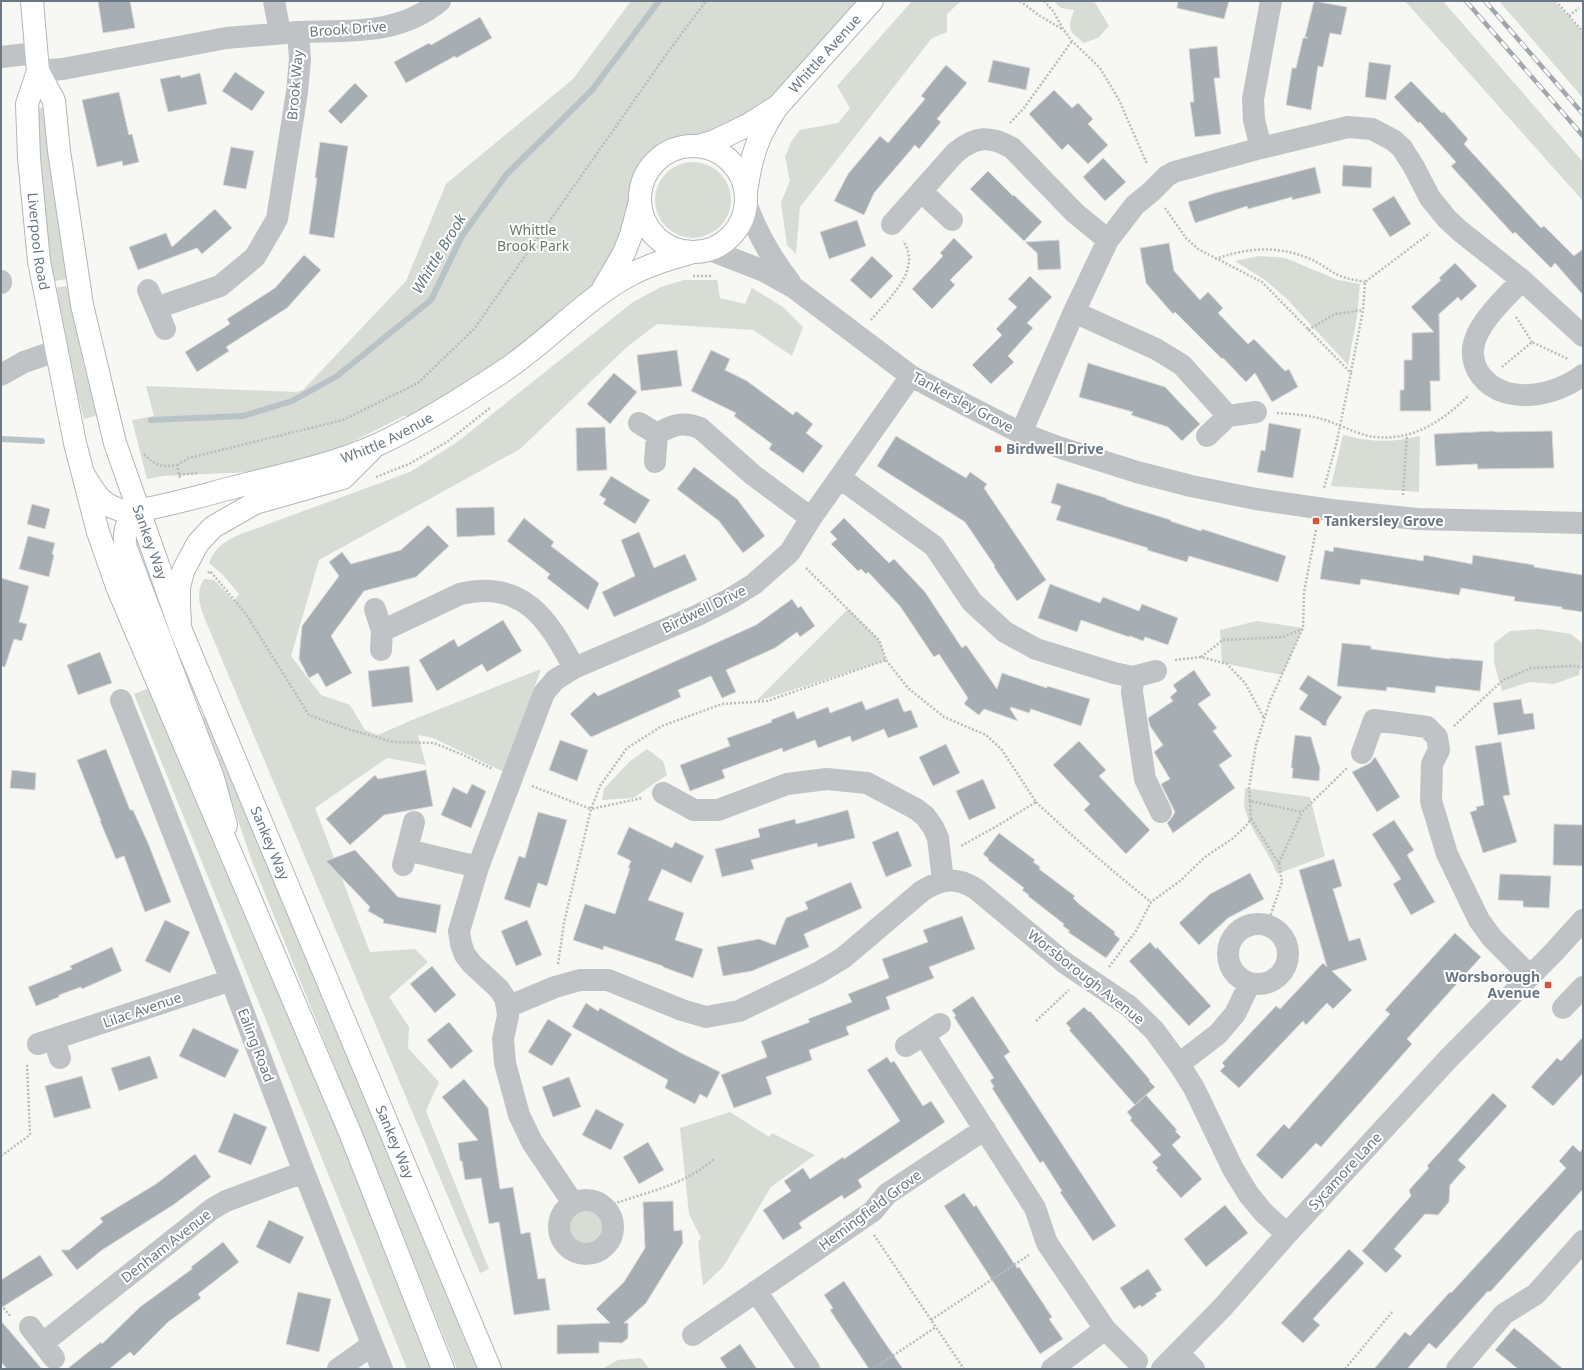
<svg xmlns="http://www.w3.org/2000/svg" width="1584" height="1370" viewBox="0 0 1584 1370" font-family="'Noto Sans',sans-serif">
<rect width="100%" height="100%" fill="#f7f7f4"/>
<path fill="#d7dcd4" d="M631,1H864L779,93L694,151L653,163L648,161L635,178L632,185V207L605,292L473,381L442,397L409,416H404L295,470L163,476L147,479L132,420L154,416L146,386L296,392L303,390L406,281L446,184L573,79Z
M912,1H961L947,14V32L932,38L800,207L796,254L787,245L781,202L790,181L785,157L792,140L800,130L838,123L850,108L837,86Z
M1054,1H1094L1109,26L1098,38L1084,43C1067,30 1068,29 1074,10L1061,8Z
M1405,1H1443L1583,162V201Z
M1499,1H1554L1583,33V98Z
M38,108H43L67,277L66,279L55,281L53,280C44,223 40,166 38,108Z
M655 200a38 38 0 1 1 76 0a38 38 0 1 1-76 0Z
M1259,256L1285,258L1338,280L1360,284L1357,317L1348,365L1286,298L1265,280L1235,261Z
M684,280H717L720,298L745,304L752,288L783,307L803,327L792,356L753,330L657,324L627,347L520,449L319,560L291,656L321,695L350,705L365,730L378,735L412,720L541,669L504,772L433,738L418,735L426,765L387,758L315,808L370,952L415,949L428,962L389,997L409,1027L408,1048L439,1082L426,1111L489,1269L480,1273L207,624C201,609 194,595 204,579L214,580L234,601L239,594L223,575L209,563C215,547 225,541 241,534L410,472L456,443L633,302L661,287Z
M66,286L69,289L79,344L96,415L95,416L84,419L65,347L55,288Z
M1343,435C1372,442 1392,443 1420,436L1419,492L1331,486Z
M848,609L879,640L886,660L755,702Z
M1257,621L1303,628L1282,675L1222,663L1220,630Z
M1539,629L1571,634L1583,644V655L1579,675L1554,684L1529,682L1502,691L1494,662V643L1510,631Z
M151,687L236,880L437,1369H407L134,694Z
M205,717L223,757L477,1369H457L253,864L228,791L200,718Z
M647,749L663,761L667,775L633,798L602,800L604,789L629,762Z
M1245,788L1310,797L1325,856L1277,874C1269,851 1251,833 1245,809C1243,803 1245,794 1245,788Z
M730,1112L769,1137L772,1133L815,1155L771,1187L723,1267L703,1286L698,1241L701,1238L689,1214L680,1128Z
M569 1226a18 18 0 1 1 36 0a18 18 0 1 1-36 0Z
M641,1358L649,1369H602L618,1360Z"/>
<g fill="none" stroke-linecap="round" stroke-linejoin="round">
<path stroke="#b7c3c6" stroke-width="6" d="M151,420L243,416L292,401L337,376L431,300L462,236L506,175L592,90L659,1
M1,439L42,441"/>
</g>
<path fill="#a7aeb3" stroke="#d9d9d7" d="M98,1H130L135,28L103,33Z
M1178,1H1229L1224,19L1177,8Z
M1314,1L1347,7L1341,35L1330,33L1323,67L1318,66L1311,110L1286,105L1292,68H1296L1303,38H1308L1305,37Z
M480,17L492,38L456,58L455,56L406,83L394,62L429,43L431,45Z
M1217,46L1220,78H1214L1221,134L1195,137L1190,102H1194L1189,49Z
M993,60L1030,68L1026,90L988,82Z
M1369,62L1391,65L1386,100L1365,97Z
M946,65L967,83L937,119L941,122L919,149L915,145L874,193L864,215L834,201L848,174L880,136L888,143L925,99L921,96Z
M235,72L265,92L252,111L222,91Z
M200,73L207,104L168,112L160,79L180,75L181,78Z
M1411,81L1442,113L1444,112L1468,139L1464,144L1541,228L1544,226L1574,256L1583,249V295L1555,263L1551,268L1515,232L1513,234L1451,166L1456,162L1420,122L1418,123L1394,97Z
M355,83L368,96L341,124L328,111Z
M1054,90L1072,108L1078,103L1093,119L1088,124L1108,145L1088,164L1068,144L1062,150L1029,114Z
M119,92L129,135L132,134L139,162L123,166L122,161L97,167L82,100Z
M320,142L348,146L334,238L309,234L317,178H315Z
M231,147L254,151L246,189L223,185Z
M1103,158L1126,182L1105,201L1083,177Z
M1343,165L1372,167L1371,188L1342,186Z
M1315,167L1321,193L1292,200V197L1248,209L1247,206L1195,223L1188,202L1215,193Z
M988,171L1013,196L1014,195L1042,222L1024,241L970,189Z
M1394,196L1411,224L1390,237L1372,209Z
M215,209L232,228L202,254L197,248L138,270L129,247L166,233L172,247Z
M857,220L866,246L829,259L820,232Z
M954,238L973,257L950,280L955,285L932,309L912,289L943,256L940,253Z
M1059,240L1061,269L1038,270L1037,253L1025,242Z
M1169,243L1174,271L1200,300L1208,292L1223,308L1218,313L1248,344L1254,339L1285,371L1289,369L1298,387L1272,402L1255,373L1246,382L1223,358L1222,359L1175,312L1173,314L1146,283L1140,248Z
M304,255L321,270L287,308L226,347L229,351L197,372L185,352L230,324L227,319L275,288Z
M872,256L893,276L871,299L850,280Z
M1455,263L1477,286L1461,301L1458,297L1439,314L1440,381H1430L1431,411H1400V390H1404V360H1412V333L1434,332L1411,307L1441,280L1439,278Z
M1030,276L1052,297L1027,323L1033,328L1008,356L1014,362L991,384L972,365L1002,335L996,329L1017,307L1008,299Z
M677,350L682,386L641,391L637,355Z
M711,350L730,359L725,370L747,381L793,415L796,411L813,424L806,433L823,446L803,473L769,449L772,444L734,416L736,413L691,391Z
M1088,363L1165,387L1200,424L1182,441L1168,427L1131,415L1133,412L1079,397Z
M614,373L637,392L610,424L587,404Z
M1269,423L1301,429L1293,478L1257,472L1261,450L1265,451Z
M605,427L607,470L577,471L576,428Z
M1494,431L1495,432L1552,431L1554,468L1478,469L1477,464L1436,466L1434,434Z
M896,436L966,478L970,472L987,484L984,488L1046,580L1017,601L994,567L995,566L965,522L877,466Z
M694,467L737,499L765,536L743,553L719,521L677,489Z
M611,476L650,500L635,524L603,504L606,499L599,495Z
M1057,483L1106,498V499L1125,506L1171,520L1170,521L1201,531L1202,529L1286,556L1278,582L1189,556L1187,562L1147,550L1148,548L1056,520L1061,506L1051,503Z
M32,504L50,509L45,529L27,524Z
M494,507L495,535L457,537L456,508Z
M524,518L554,542L551,546L599,583L588,610L547,578L550,574L507,541Z
M844,518L889,563L894,559L925,592L962,648L966,645L997,689L1002,673L1047,688V686L1090,699L1081,726L1031,709L1029,713L1011,707L1010,709L1018,721L984,709L979,715L964,704L968,698L939,654L934,657L900,606L868,572L866,574L861,569L858,571L831,544L837,539L830,532Z
M428,525L449,546L416,577L364,591L331,636L352,673L326,687L318,673L309,678L299,659L302,626L339,576L329,562L342,552L351,564L401,550Z
M639,532L654,568L685,554L697,580L614,617L602,592L635,576L621,540Z
M28,536L55,543L52,554L54,555L49,577L19,569Z
M1334,547L1423,561L1424,555L1472,564L1473,555L1534,565V567L1583,575V612L1562,609V607L1514,601L1515,597L1461,588L1459,595L1361,579L1360,585L1320,579L1325,550L1333,552Z
M1,578L29,586L19,622L27,624L22,641L14,639L5,667L1,666Z
M1050,584L1100,603L1103,597L1139,611L1142,604L1178,618L1168,645L1145,637L1143,641L1130,636L1129,637L1081,620L1077,632L1038,618Z
M792,599L798,608L801,606L815,626L800,637L797,632L775,648L726,670L736,692L722,698L711,676L678,690L681,697L591,737L570,714L594,692L598,696L756,625Z
M503,620L522,651L487,672L482,664L437,691L419,660L454,639L458,647Z
M1342,643L1371,646V649L1450,659V658L1483,661L1480,691L1436,686L1435,693L1387,687L1386,691L1337,686Z
M100,652L112,683L78,695L67,665Z
M409,666L413,702L372,707L368,671Z
M1194,670L1211,695L1198,704L1217,728L1213,731L1232,756L1219,765L1235,788L1173,833L1167,823L1171,819L1175,812L1161,784L1170,779L1154,752L1163,745L1150,726L1148,718L1173,701L1170,697L1177,691L1173,685Z
M1308,675L1342,697L1327,720L1326,726L1324,725L1323,726L1320,722L1299,709L1308,695L1299,689Z
M898,698L904,712L911,710L918,727L888,738L884,729L852,742L850,736L818,748L815,740L783,752L782,748L722,770L725,778L690,791L680,765L730,746L727,738L772,722L771,720L794,711L797,719L828,707L830,713L862,701L866,710Z
M1521,699L1524,714L1533,713L1535,729L1498,735L1493,703Z
M1295,735L1311,737L1320,768L1319,781L1292,778L1293,768H1291Z
M560,740L588,750L577,781L549,770Z
M1079,741L1106,770L1099,776L1150,830L1126,854L1084,810L1090,804L1053,765Z
M1501,742L1510,795L1503,796L1517,842L1483,853L1470,812L1477,810L1476,807L1484,805L1475,746Z
M946,744L960,773L933,786L919,757Z
M106,749L130,810H133L148,843L171,902L145,912L124,856L116,859L100,821H101L77,760Z
M1375,757L1400,797L1377,812L1352,772L1370,763Z
M12,770L36,773L35,790L10,788Z
M426,770L433,806L384,815L350,845L326,819L375,775L378,779Z
M983,779L996,808L969,820L956,791Z
M472,784L486,791L471,828L441,815L453,787L467,794Z
M848,810L855,838L818,847L817,843L751,860L754,869L722,877L715,849L760,837L758,829L795,819L796,824Z
M538,812L567,820L547,886L538,883L530,908L504,899L519,856L525,858Z
M1394,820L1414,850L1407,855L1435,902L1411,915L1393,884L1401,879L1372,834Z
M1554,824L1583,825V866L1553,865Z
M629,827L672,848L675,842L704,856L691,883L662,869L648,900L684,913L675,940L703,949L693,978L663,967V966L604,946L603,950L573,940L585,904L615,914L630,868H628L631,861L617,854Z
M898,831L912,866L886,877L872,842Z
M999,833L1035,860L1033,862L1040,867L1039,869L1075,896L1073,898L1079,904L1115,932L1114,934L1120,939L1106,958L1068,932L1070,931L1063,926L1064,924L1028,896L1029,895L1022,890L1024,888L988,860L989,859L983,854Z
M355,850L398,897L441,905L436,933L383,923L384,920L368,911L370,907L326,861Z
M1334,859L1342,886L1333,889L1349,941L1360,938L1367,960L1332,971L1352,990L1333,1009L1327,1003L1306,1025L1303,1021L1239,1088L1220,1071L1225,1066L1222,1063L1276,1006L1280,1009L1323,963L1327,967L1299,870Z
M1250,873L1264,899L1228,918L1199,945L1179,923L1210,894Z
M1500,874L1551,876L1549,908L1523,907V901L1498,900Z
M851,882L862,908L804,934L809,947L752,971L723,976L717,947L759,939L775,945L786,918L808,909L805,902Z
M962,916L975,949L929,967L934,978L886,997L890,1009L846,1027L849,1035L809,1050L812,1060L766,1077L772,1094L734,1108L721,1075L767,1057L761,1041L810,1022L808,1019L852,1002L848,994L889,978L882,959L928,942L923,930Z
M165,920L190,932L170,973L145,961Z
M527,920L542,955L516,966L501,931Z
M1455,933L1481,957L1407,1039L1412,1044L1327,1140L1321,1147L1316,1143L1282,1179L1256,1155L1284,1124L1289,1129L1308,1107L1390,1014L1385,1010Z
M1150,942L1156,949L1157,947L1211,1006L1189,1026L1129,961Z
M112,947L122,971L82,989L81,987L59,995V997L36,1006L28,987L72,969L70,966Z
M432,966L456,995L435,1013L410,984Z
M973,996L1010,1052L1004,1056L1116,1226L1093,1241L1060,1192L1062,1191L1043,1161L1040,1163L992,1088L994,1087L990,1080L994,1078L954,1017L956,1016L952,1010Z
M586,1003L598,1011L600,1008L681,1053L720,1072L707,1098L700,1094L695,1104L665,1088L668,1080L572,1027Z
M1084,1007L1089,1012L1090,1011L1121,1046L1150,1080L1149,1081L1155,1087L1135,1105L1069,1030L1071,1029L1066,1023Z
M548,1019L572,1034L552,1066L528,1052Z
M449,1022L473,1051L451,1069L427,1040Z
M193,1028L239,1050L225,1078L179,1056Z
M1583,1037V1073L1553,1106L1531,1087L1557,1058L1561,1061Z
M150,1056L158,1078L119,1091L111,1068Z
M887,1057L891,1063L894,1061L923,1106L931,1101L945,1122L858,1180L862,1187L844,1199L842,1195L799,1223L802,1228L783,1240L763,1210L791,1191L784,1181L803,1168L810,1179L843,1157L844,1159L900,1121L867,1070Z
M82,1076L91,1108L54,1118L45,1086Z
M569,1077L581,1107L553,1117L542,1087Z
M464,1079L488,1108L500,1189L513,1187L521,1234L530,1232L538,1279L545,1278L550,1310L514,1315L499,1222L489,1224L481,1178L465,1180L462,1161H460L458,1143L478,1140L442,1097Z
M1493,1093L1507,1106L1458,1160L1466,1167L1450,1185L1449,1202L1438,1215L1425,1214L1394,1249L1402,1256L1386,1273L1362,1251L1411,1196L1409,1190L1429,1168L1427,1166Z
M1146,1095L1177,1130L1175,1131L1181,1137L1172,1145L1202,1179L1181,1198L1156,1170L1158,1168L1152,1162L1161,1155L1130,1120L1132,1118L1127,1112Z
M596,1109L624,1124L611,1150L582,1135Z
M234,1113L267,1127L251,1165L218,1152Z
M648,1142L664,1170L639,1184L623,1157Z
M1573,1145L1580,1152L1583,1148V1189L1490,1292L1488,1291L1436,1349L1429,1343L1407,1369H1374L1405,1332L1410,1336L1450,1292L1451,1293L1566,1168L1559,1161Z
M195,1154L211,1177L173,1205L102,1250L77,1270L61,1250H69L103,1222L100,1218L156,1184Z
M964,1193L974,1207L976,1205L1017,1268L1019,1267L1052,1317L1049,1319L1063,1339L1040,1354L944,1206Z
M673,1201L674,1231L682,1230L683,1243L646,1303L624,1323H628V1338L622,1343L599,1342V1353L557,1354V1325L610,1323L596,1309L624,1282L645,1248L643,1202Z
M1225,1205L1248,1233L1206,1267L1184,1239Z
M269,1220L304,1237L290,1264L256,1247Z
M223,1242L239,1262L198,1294L201,1298L168,1322L134,1356L130,1352L109,1369H67L101,1342L102,1344L140,1307L192,1269L191,1267Z
M1349,1249L1364,1263L1313,1319L1320,1325L1303,1343L1281,1323Z
M40,1255L53,1275L1,1308V1280Z
M1148,1269L1162,1290L1155,1294L1157,1296L1142,1307L1140,1305L1134,1309L1120,1288Z
M844,1281L881,1337L903,1369H869L830,1310L833,1308L824,1295Z
M298,1292L331,1299L319,1352L286,1344Z
M1,1321L42,1369H7L1,1362Z
M1514,1328L1529,1340L1563,1369H1518L1495,1350Z
M740,1344L757,1369H727L720,1358Z"/>
<g fill="none" stroke-linecap="round" stroke-linejoin="round">
<g stroke="#b2b7ba" stroke-width="24">
<g id="major">
<circle cx="693" cy="199" r="53"/>
<path id="s1" d="M699,146L715,141L748,125L778,106L872,1"/>
<path d="M746,192C749,173 752,155 760,137C764,128 770,119 775,110"/>
<path d="M603,289L624,253L631,235L639,205"/>
<path id="s2" d="M84,475C96,496 103,507 128,512C164,507 200,496 235,487C283,475 332,465 377,445C422,424 464,397 505,370C548,341 584,300 628,276C648,265 669,259 690,253"/>
<path d="M139,511C126,523 124,528 125,546L213,778L226,825"/>
<path d="M180,621L179,607V587L183,571L198,543L213,527L255,503L343,478L371,450"/>
</g>
</g>
<g stroke="#b2b6b9" stroke-width="24">
<g id="highway">
<path id="s3" d="M32,1L38,71L27,104L29,158L39,261L75,443L98,532L118,589L351,1135L443,1369"/>
<path id="s4" d="M38,71L54,101L59,151L82,305L115,443L182,633L490,1369"/>
</g>
</g>
<path stroke="#b9bcbe" stroke-width="2.5" stroke-dasharray="2 2" stroke-linecap="butt" d="M1020,1L1040,16L1062,29
M1044,1L1053,11L1063,29L1072,41L1100,68L1119,100L1147,164
M1556,1L1583,32
M1569,16L1579,8
M1010,123L1024,108L1072,41
M1165,208L1186,238L1198,249L1262,282L1351,373L1336,445L1324,488
M1215,259C1247,248 1276,245 1308,258C1319,262 1328,270 1338,275C1346,279 1356,280 1365,282
M693,276H712
M1516,317L1532,342
M871,320C888,299 923,270 903,241
M1308,330L1335,314L1363,310
M1502,367L1532,342L1568,359
M1351,372L1363,310L1365,282L1430,233
M1277,413C1293,414 1310,415 1325,420C1341,425 1358,435 1375,437C1413,441 1443,421 1469,395
M144,454C154,465 162,468 177,465L180,479
M177,465L189,458L343,420L418,383L474,329L668,52L706,1
M179,475L197,473
M376,477L409,464L447,442L491,407
M1403,495L1407,435
M806,568L879,640L886,660L908,688L944,717L986,735L1002,750L1036,802L997,826L961,846
M208,573L210,571L246,614L309,715L351,730L393,742L434,743L461,754L493,769
M1201,657L1223,640L1283,637L1302,629
M1175,660L1201,657L1227,664L1245,683L1264,718
M1454,726L1503,680L1531,668L1571,666L1583,667
M532,786L591,809L600,786L627,748L662,726L722,704L767,701L886,660
M1250,801L1249,787L1256,745L1270,701L1303,628L1304,592L1316,530
M1036,802C1073,837 1111,870 1151,902
M1251,819L1279,864L1282,882L1267,926
M1279,863L1302,812
M558,964L564,923L591,809L642,798
M1109,967L1136,931L1151,902L1180,881L1205,857L1232,839L1245,827L1251,819L1250,801L1302,812L1347,768
M1036,1021L1069,990
M1,1156L30,1135L27,1063
M607,1208L613,1204C648,1192 687,1184 715,1158
M874,1235L964,1369
M1,1305L11,1317
M931,1320L1029,1255
M873,1369L936,1327
M1345,1369L1392,1312"/>
<path stroke="#bfc3c6" stroke-width="22" d="M274,1L280,33
M298,32C348,30 399,36 440,1
M1,57L36,53
M38,71L63,69L226,38L298,32L300,59L297,92L277,219L255,257L220,286L156,308
M1261,148L1254,120L1253,99L1271,1
M921,191L952,220
M746,203C757,233 771,258 790,282
M892,224L955,153C975,136 990,135 1012,148L1075,213L1108,240
M710,250L764,271L793,287L911,376L966,405L1021,433L1061,448L1137,472L1191,486L1256,499L1331,510L1417,519L1583,523
M1522,280C1506,297 1475,325 1473,349C1472,359 1476,370 1482,377C1507,407 1557,395 1583,375
M1,281V283
M148,290L165,329
M1074,312L1156,349L1182,365L1228,416
M1,375L24,362L56,351
M639,423L657,434L655,462
M1021,433L1074,312L1108,240L1135,205L1151,192L1167,176L1174,172L1261,148L1348,127L1372,129L1393,140L1402,148L1414,167L1430,198L1447,219L1460,231L1522,280L1583,336
M657,434C672,425 683,421 700,428L753,475L811,518
M1207,436L1228,416L1256,412
M840,478L934,546L972,602L1005,632L1036,649L1114,673L1133,677
M375,609L382,631L381,650
M382,631L460,594C523,579 548,619 574,668
M1156,671L1133,677L1132,692L1145,779L1161,812
M121,700L231,980L304,1172L382,1369
M1362,753L1374,720L1427,727L1437,737L1439,750L1432,764L1431,801L1447,854L1479,920L1492,938L1530,976
M663,793L694,810H718L787,784L827,779L867,783L916,809L925,816L933,827L938,838L943,881
M407,850L478,867
M403,865L414,822
M1228 954a30 30 0 1 1 60 0a30 30 0 1 1-60 0Z
M507,1007L555,987L580,980H608L682,1010L706,1017L739,1011L818,973L843,958L922,891C941,879 956,876 976,889L1065,963L1129,1006L1154,1030L1179,1064L1194,1088L1233,1169L1249,1195L1264,1213L1287,1234
M1563,1008L1583,987
M924,1035L1035,1208L1047,1243L1105,1329L1137,1361
M54,1039L60,1058
M38,1044L231,980
M906,1046L940,1024
M1179,1064L1218,1034L1235,1014L1250,983
M559 1227a27 27 0 1 1 54 0a27 27 0 1 1-54 0Z
M573,1203L532,1142L519,1115L505,1063L503,1039L508,1016L507,1007L505,998L499,989L472,964L465,955L461,944L459,931L478,867L544,693L555,680L574,668L696,616L728,600L754,584L790,552L811,518L911,376
M756,1291L809,1369
M30,1327L54,1358
M693,1335L873,1211L887,1194L985,1129
M43,1343L212,1209L226,1201L304,1172
M1178,1353L1194,1369
M338,1369L372,1345
M1052,1369L1105,1329
M1162,1369L1222,1308L1287,1234L1448,1059L1554,952L1583,920
M1457,1369L1504,1314L1536,1294L1583,1241"/>
<use href="#major" stroke="#fff" stroke-width="22"/>
<use href="#highway" stroke="#fff" stroke-width="22"/>
<g stroke="#a1a7ac" stroke-width="4.5">
<path id="rail" d="M1466,1L1583,136
M1485,1L1583,114"/>
</g>
<use href="#rail" stroke="#fff" stroke-width="3" stroke-dasharray="9" stroke-linecap="butt"/>
</g>
<g fill="#d45437" stroke="#fff" stroke-width="1.5">
<rect x="994" y="445" width="8" height="8" rx="2"/>
<rect x="1312" y="517" width="8" height="8" rx="2"/>
<rect x="1544" y="981" width="8" height="8" rx="2"/>
</g>
<g text-anchor="middle" stroke-width="4" stroke-linejoin="round" paint-order="stroke">
<g font-size="14" fill="#697883" stroke="#fff">
<text transform="translate(348 29) rotate(-4)" y="5">Brook Drive</text>
<text dy="5" stroke="none"><textPath href="#s1" startOffset="159">Whittle Avenue</textPath></text>
<text transform="translate(295 85) rotate(-85)" y="5">Brook Way</text>
<text dy="5" stroke="none"><textPath href="#s3" startOffset="243">Liverpool Road</textPath></text>
<text transform="translate(963 402) rotate(28)" y="5">Tankersley Grove</text>
<text dy="5" stroke="none"><textPath href="#s2" startOffset="330">Whittle Avenue</textPath></text>
<text dy="5" stroke="none"><textPath href="#s4" startOffset="487">Sankey Way</textPath></text>
<text transform="translate(704 609) rotate(-26)" y="5">Birdwell Drive</text>
<text dy="5" stroke="none"><textPath href="#s4" startOffset="811">Sankey Way</textPath></text>
<text transform="translate(1086 977) rotate(38)" y="5">Worsborough Avenue</text>
<text transform="translate(142 1010) rotate(-19)" y="5">Lilac Avenue</text>
<text transform="translate(256 1045) rotate(69)" y="5">Ealing Road</text>
<text dy="5" stroke="none"><textPath href="#s4" startOffset="1135">Sankey Way</textPath></text>
<text transform="translate(1345 1171) rotate(-47)" y="5">Sycamore Lane</text>
<text transform="translate(870 1210) rotate(-37)" y="5">Hemingfield Grove</text>
<text transform="translate(166 1246) rotate(-38)" y="5">Denham Avenue</text>
</g>
<g font-size="14" fill="#6c7a67" stroke="#fff">
<text x="533" y="235">Whittle<tspan x="533" dy="16">Brook Park</tspan></text>
</g>
<g font-size="14" font-weight="bold" fill="#697883" stroke="#fff" text-anchor="start">
<text x="1006" y="454">Birdwell Drive</text>
<text x="1324" y="526">Tankersley Grove</text>
<text x="1540" y="982" text-anchor="end">Worsborough<tspan x="1540" dy="16">Avenue</tspan></text>
</g>
<g font-size="15" font-style="italic" fill="#64797f" stroke="#fff">
<text transform="translate(439 254) rotate(-59)" y="5">Whittle Brook</text>
</g>
</g>
<rect width="1584" height="1370" fill="none" stroke="#697883" stroke-width="4"/>
</svg>
